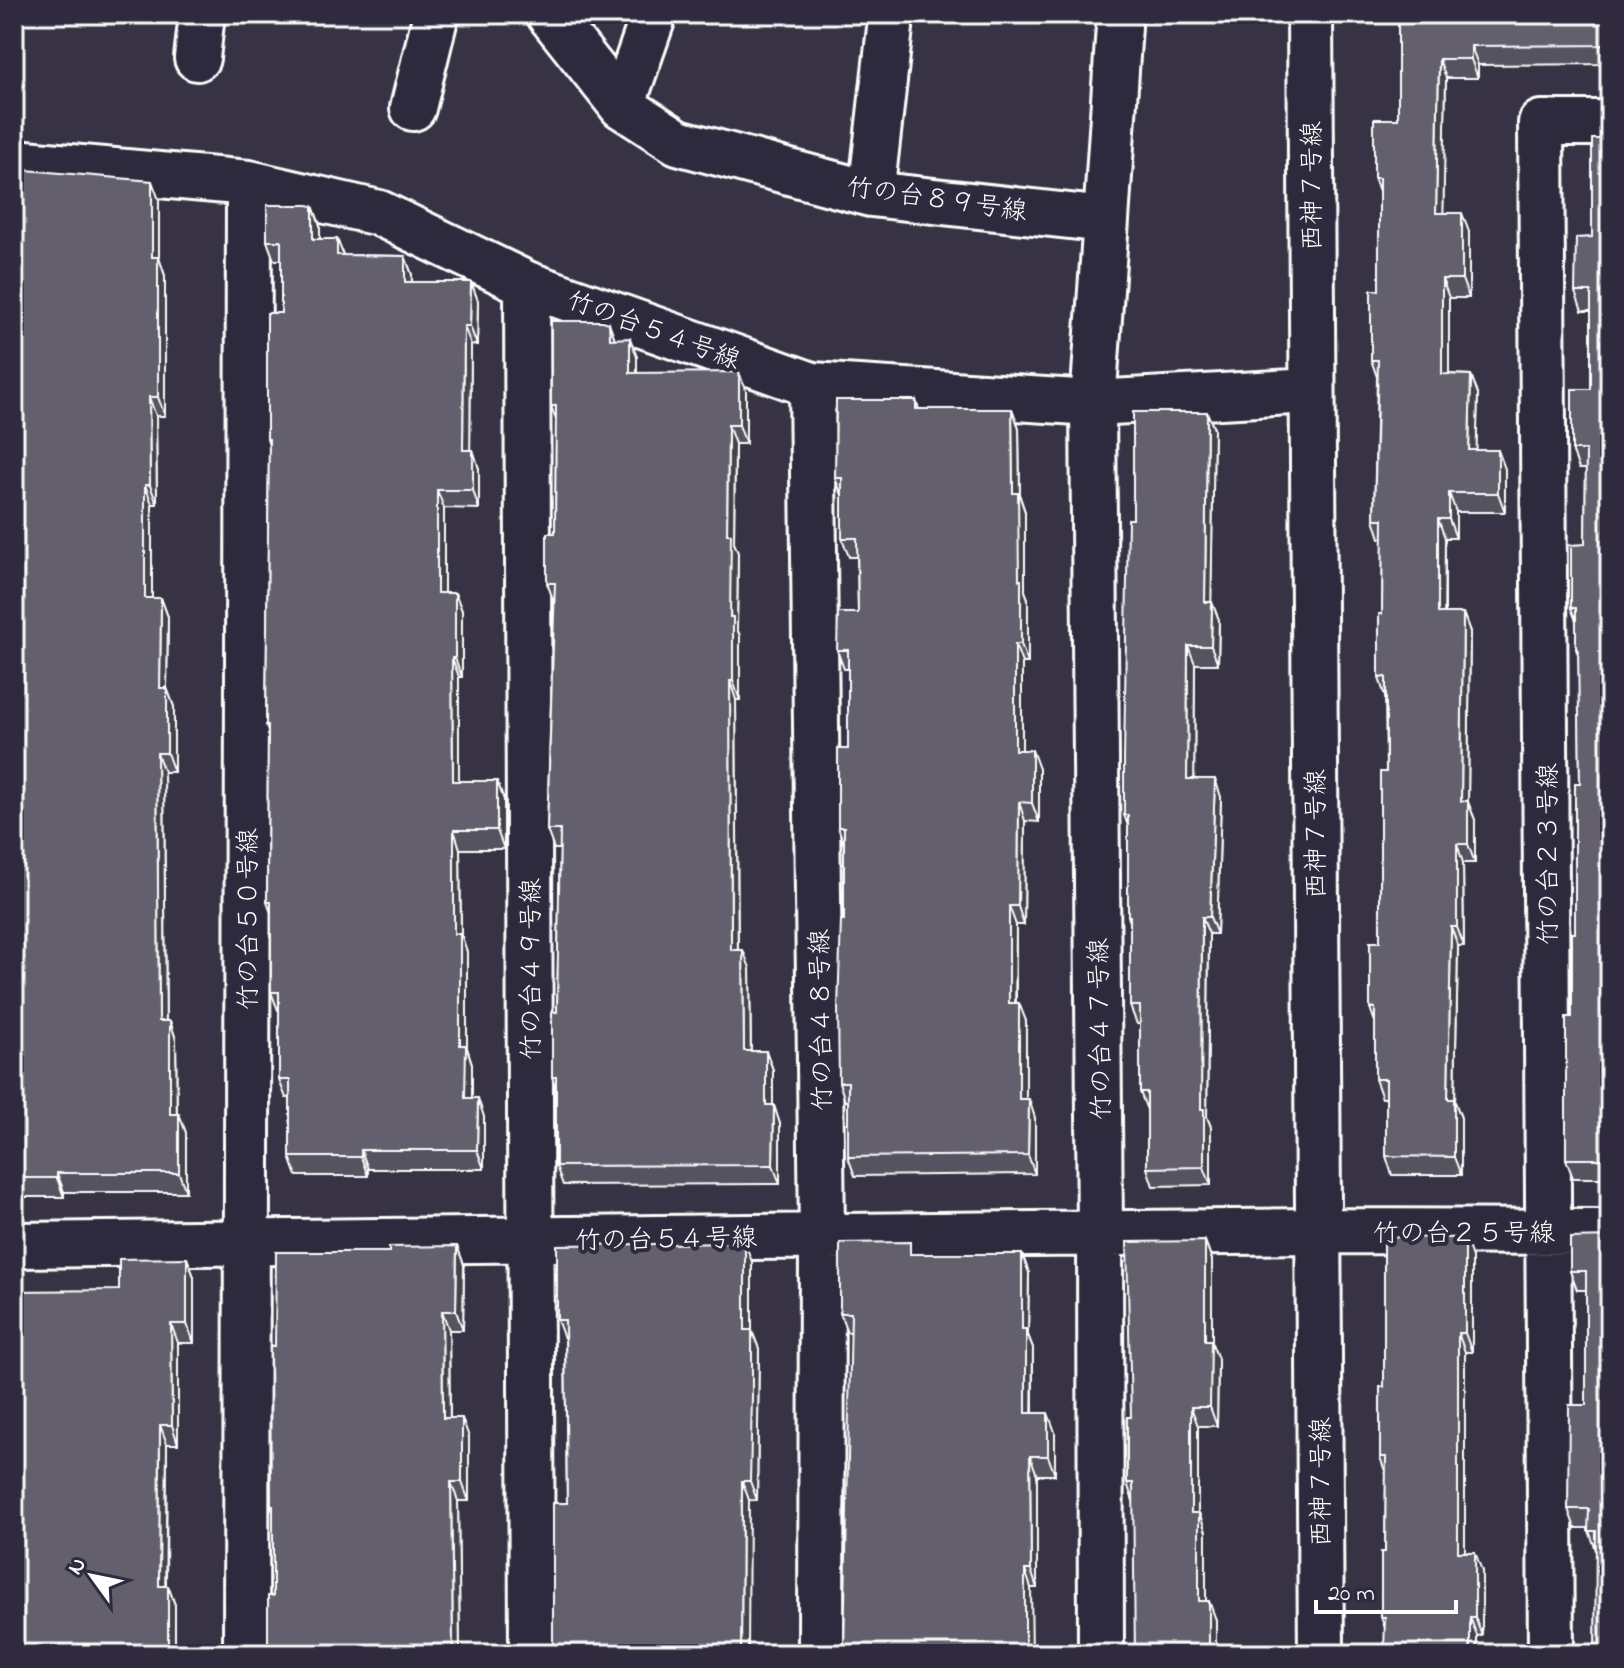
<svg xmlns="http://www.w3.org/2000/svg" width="1624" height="1668" viewBox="0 0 1624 1668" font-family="'Indie Flower','Klee One',sans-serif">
<rect width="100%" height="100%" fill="#373345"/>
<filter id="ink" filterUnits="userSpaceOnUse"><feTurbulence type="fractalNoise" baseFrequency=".0125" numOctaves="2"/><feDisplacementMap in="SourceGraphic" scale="16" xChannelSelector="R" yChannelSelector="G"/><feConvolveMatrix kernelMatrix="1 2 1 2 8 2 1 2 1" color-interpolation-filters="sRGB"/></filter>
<g filter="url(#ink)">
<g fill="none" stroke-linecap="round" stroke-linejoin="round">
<g stroke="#fff" stroke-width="50">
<path id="minor" d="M549,14L622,106L678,142L871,194L1106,220L1093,403L1100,1233L1101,1654
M1310,14L1321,1654
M197,58L202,14
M622,106L654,14
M413,108L436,14
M14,162L249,183L379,213L527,284L812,385L1093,403L1312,391
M871,194L890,28
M1106,220L1119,26
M527,284L532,1654
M812,385L822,1236L821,1654
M14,1245L1318,1231L1610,1232
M246,1654L249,183
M1551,1654L1541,123H1610"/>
</g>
<use href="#minor" stroke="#2f2a3d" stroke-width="44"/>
</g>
<path fill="#55525e" stroke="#fff" stroke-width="2" d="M1398,14H1610V64L1478,65V78H1446L1443,213L1469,232V298H1449V374L1471,375L1478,394L1476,450L1505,469V512H1456V538H1445V613H1463L1470,632L1468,802L1475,820V863H1463L1464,946H1458L1455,1102L1461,1118V1175H1392L1386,1156V1098H1382L1375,1079V1022L1370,1008L1380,942L1386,772L1385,696L1379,678L1382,614L1383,538H1380L1374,519L1377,377L1371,360L1379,290V191L1374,178L1398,119Z
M1610,139V1178H1573L1566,1159L1575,933L1580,783L1579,657L1576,649V621L1571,608L1585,544L1586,469H1579L1572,450L1591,389V311H1582L1575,292L1592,237Z
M14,169L159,200V258L165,276V416H156L157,504H152V598H161L168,617L167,688L174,707V772H164L166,1021H170L176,1040L177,1114H179L186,1133V1192H64V1197H14Z
M313,206L320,225V239H337L343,255L405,256L412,275V282H471L478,301L477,345H471L470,450H473L479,469V509L444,508V593H455L462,611V677H459V781H497L504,800V849H460L461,934L467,952V1048L472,1064V1098L484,1117V1169H368V1176H297L290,1157V1098H286L279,1080V1010H278L271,992V913L267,902L268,731L266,725L269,446L267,439L281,313V260H274L267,241Z
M609,323L615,339L637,357V373L746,391V444H735L734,543L738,553L737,629L740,636V700H736L738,950L750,968L751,1051H766L773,1070V1105L780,1124V1184L563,1185L556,1166V1089L552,1077L557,1012L560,849H554L547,830L554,602L547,583L555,533L556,420L551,406Z
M916,400L919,409H1012L1019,428L1020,497L1025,512V591L1028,599V663H1022V750L1039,769V822L1025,821L1024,925H1016V1003L1026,1021V1099L1035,1118V1174L855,1176L848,1157V1101H845L839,1082L844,920V845L838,827L848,749V669H844L837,650L858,613L857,557H849L842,538V495L835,478Z
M1214,429L1211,602L1219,620L1218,664H1195L1194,779L1221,797L1217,934H1209L1207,1117L1211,1127V1185L1153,1186L1147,1168V1110L1140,1092V1024H1137L1130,1006V922L1128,916V826L1124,815L1133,519Z
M1610,1237L1596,1550L1588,1528H1575L1568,1509L1586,1405V1290H1577L1570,1271Z
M1205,1241L1212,1260V1344L1218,1359L1217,1426H1198V1513H1199L1206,1532V1601L1216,1620L1133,1501L1127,1483L1131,1417Z
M457,1246L464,1265L463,1330H449L450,1418L469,1437V1501H458L460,1654H268L273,1596V1512L271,1506L389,1252Z
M915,1254H1022L1029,1273L1028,1335L1033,1348V1413L1055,1432V1475H1037V1588H1031L851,1332H847L840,1313Z
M1472,1257V1352H1465V1552L1482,1571V1636L1385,1628L1381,1617L1385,1552L1386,1474L1380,1457Z
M187,1258L194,1277V1343H178V1444H167L166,1586H168L175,1605V1654H14L119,1290Z
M752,1262V1331L759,1349L757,1500L567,1503L565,1338H564L557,1320Z"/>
<path fill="#45424c" stroke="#fff" stroke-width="2" d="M1471,46L1478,65V78L1471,59Z
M1439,59L1446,78L1443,232L1436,213Z
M152,181L159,200V258L165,276V416L158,397L152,257Z
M313,206L320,225V258L313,239Z
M1462,213L1469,232V298L1462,279Z
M337,239L344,257L337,255Z
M405,256L412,275L411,301L405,282Z
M1442,279L1449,298V393L1442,374Z
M471,282L478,301L477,345L470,326Z
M609,323L616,342L610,339Z
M464,326L471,345L470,469L463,450Z
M630,338L637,357V392L630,373Z
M739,372L746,391V444L739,425Z
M1471,375L1478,394L1476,469L1469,450Z
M149,397L156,416L157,504L150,485Z
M1012,409L1019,428L1020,497L1025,512V591L1028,599V663L1021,644L1019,580L1013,493Z
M1207,412L1214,429L1211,620L1205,602Z
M728,425L735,444L734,543L738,553L737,629L740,636V700L733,681L727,534Z
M473,450L479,469V509L473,490Z
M1498,450L1505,469V512L1498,493Z
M145,485L152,504V617L145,598Z
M437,490L444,508V612L437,593Z
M1449,493L1456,512V538L1449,519Z
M1438,519L1445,538L1444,632L1438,613Z
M455,593L462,611V677L455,658Z
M161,598L168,617L167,688L174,707V772L167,753L160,688Z
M1212,602L1219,620L1218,664L1211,646Z
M1463,613L1470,632L1468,802L1475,820V863L1468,844L1461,801Z
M1015,644L1022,663V769L1015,750Z
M1188,646L1195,664L1194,797L1187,779Z
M452,658L459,677V800L453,781Z
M730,681L736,700L738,969L731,950Z
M1032,750L1039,769V822L1032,803Z
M157,753L164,772L166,1040L159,1021Z
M1215,779L1221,797L1217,934L1210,917Z
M497,781L504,800V849L497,830Z
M1019,802L1025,821L1024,925L1018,906Z
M454,830L460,849L461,934L467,952V1048L472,1064V1117L465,1098L460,1045L454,934Z
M1457,844L1463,863L1464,946L1457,927Z
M1009,906L1016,925L1015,1021L1009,1003Z
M1202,917L1209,934L1207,1117L1211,1127V1185L1204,1167L1201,1109Z
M1451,927L1458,946L1455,1102L1461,1118V1175L1454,1157L1448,1099Z
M743,950L750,968L751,1070L744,1051Z
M1019,1003L1026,1021V1118L1019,1099Z
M170,1021L176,1040L177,1133L170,1114Z
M766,1051L773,1070V1124L766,1105Z
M478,1098L484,1117V1169L477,1150Z
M1029,1099L1035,1118V1174L1028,1155Z
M774,1105L780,1124V1184L773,1165Z
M179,1114L186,1133V1192L179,1173Z
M361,1150L368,1169V1176L361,1157Z
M57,1173L64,1192V1197L57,1178Z
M1465,1238L1472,1257V1352L1465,1333Z
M1205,1241L1212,1260V1344L1218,1359L1217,1426L1210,1407L1205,1340Z
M745,1243L752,1262V1331L759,1349L757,1500L750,1481L745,1330Z
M457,1246L464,1265L463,1330L456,1311Z
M1022,1254L1029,1273L1028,1335L1033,1348L1032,1432L1026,1413L1022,1329Z
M187,1258L194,1277V1343L187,1324Z
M442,1311L449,1330L450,1437L443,1418Z
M171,1324L178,1343V1444L172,1425Z
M1458,1333L1465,1352V1571L1458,1552Z
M1191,1407L1198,1426V1532L1191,1513Z
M1048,1413L1055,1432V1475L1048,1456Z
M462,1418L469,1437V1501L462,1482Z
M160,1425L167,1444L165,1605L159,1586Z
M1030,1456L1037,1475V1588L1031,1570Z
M742,1481L749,1500L748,1654H741Z
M451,1482L458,1501L460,1654H453Z
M1199,1513L1206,1532V1620L1199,1601Z
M1475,1552L1482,1571V1636L1475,1617Z
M1025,1570L1031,1588L1032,1654H1025Z
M168,1586L175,1605V1654H168Z
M1209,1601L1216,1620V1654H1209Z
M1470,1617L1477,1636V1654H1470Z"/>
<path fill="#635f6d" stroke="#fff" stroke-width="2" d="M1398,14H1610V45L1471,46V59H1439L1436,213H1462V279H1442V374L1471,375L1469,450H1498V493H1449V519H1438V613H1463L1461,801H1468V844H1457V927H1451L1448,1099H1454V1157L1386,1156V1079H1375V1008H1370V942H1380V772H1386V677L1379,678V614H1382L1383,519H1374L1378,360H1371V290H1379V178H1374V119H1398Z
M1592,139H1610V1159H1566V1017H1572V933H1575V783H1580L1578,649H1576V608H1571V545L1585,544L1586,450H1572V389H1591V292H1575L1576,238L1592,237Z
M14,169L152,181V257H158V397H149L150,485H145V598H161L160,688H167V753H157L159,1021H170V1114H179V1173H57V1178H14Z
M267,205H307L313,206V239H337V255L405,256V282H471L470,326H464L463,450H473V490H437V593H455V658H452L453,781H497V830H454V934H460V1045H466L465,1098H478L477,1150H361V1157H290V1080H279V992H271V902H267L268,725H266L269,439H267V313H281V241H267Z
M551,321H603L609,323L610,339L630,338V373L739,372V425H728L727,534H731L730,617H733V681H730L731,950H743L744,1051H766V1105H774L773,1165L556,1166V1077H552V1012H557L560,830H547L555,583H547V533H555L556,406H551Z
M836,400H916V409H1012L1013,493H1018L1019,580H1021V644H1015V750H1032V803L1019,802L1018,906H1009V1003H1019V1099H1029L1028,1155L848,1157V1082H839L838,1008L841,920H844V827H838V749H848V650H837L838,613H858L857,538H842V478H835Z
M1133,412H1207L1205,602H1212L1211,646H1188L1187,779H1215L1210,917H1202L1201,1109H1204V1167L1147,1168V1092H1140V1006H1130V916H1128V815H1124V758L1128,519H1133Z
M1384,1237L1465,1238V1333H1458V1552H1475V1617H1470V1654H1384L1385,1617H1381V1552H1385L1386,1457H1380V1387H1384Z
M1610,1237V1654H1595L1596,1531H1588L1589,1509H1568L1569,1405H1586V1271H1570V1238Z
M1205,1241V1340H1211L1210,1407H1191V1513H1199V1601H1209V1654H1135L1133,1483H1127V1417H1131L1127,1242Z
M910,1242V1254H1022V1329H1026V1413H1048V1456H1030L1031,1570H1025V1654H844L851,1313H840V1243Z
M745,1243V1330H752V1397L750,1481H742L741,1654H553V1503H567L565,1320H557V1245Z
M457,1246L456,1311H442L443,1418H462V1482H451L453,1654H268V1596H273V1506H271L270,1346H275L276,1252H389V1247Z
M187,1258V1324H171L172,1425H160L159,1586H168V1654H14V1291L119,1290V1259Z"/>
</g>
<g text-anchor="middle" stroke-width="8" stroke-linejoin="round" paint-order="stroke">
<g font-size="26" fill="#fff" stroke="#2f2a3d">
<text transform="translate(1311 186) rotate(-90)" y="9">西神７号線</text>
<text transform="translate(937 198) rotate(8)" y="9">竹の台８９号線</text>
<text transform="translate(654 329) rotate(20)" y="9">竹の台５４号線</text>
<text transform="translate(1315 834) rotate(-90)" y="9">西神７号線</text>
<text transform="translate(1547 854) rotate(-90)" y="9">竹の台２３号線</text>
<text transform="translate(247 919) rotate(-90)" y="9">竹の台５０号線</text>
<text transform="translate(530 969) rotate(-90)" y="9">竹の台４９号線</text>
<text transform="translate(820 1020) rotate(-91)" y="9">竹の台４８号線</text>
<text transform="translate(1099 1029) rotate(-91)" y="9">竹の台４７号線</text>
<text x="1464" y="1241">竹の台２５号線</text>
<text transform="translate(666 1238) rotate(-1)" y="9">竹の台５４号線</text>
<text transform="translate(1320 1482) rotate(-90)" y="9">西神７号線</text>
</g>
</g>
<rect width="1624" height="1668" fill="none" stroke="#2f2a3d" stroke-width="48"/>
<rect x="24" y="24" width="1576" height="1620" fill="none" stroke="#fff" stroke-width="3" filter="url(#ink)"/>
<g transform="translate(92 1576) rotate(303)" stroke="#2f2a3d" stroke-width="6" paint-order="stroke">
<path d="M0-6L14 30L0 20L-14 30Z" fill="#ffffff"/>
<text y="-12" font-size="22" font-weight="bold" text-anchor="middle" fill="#ffffff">N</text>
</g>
<path d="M1316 1600v12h140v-12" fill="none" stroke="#ffffff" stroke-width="4"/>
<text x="1328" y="1600" font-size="24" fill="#ffffff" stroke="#2f2a3d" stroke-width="6" paint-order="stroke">20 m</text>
</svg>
